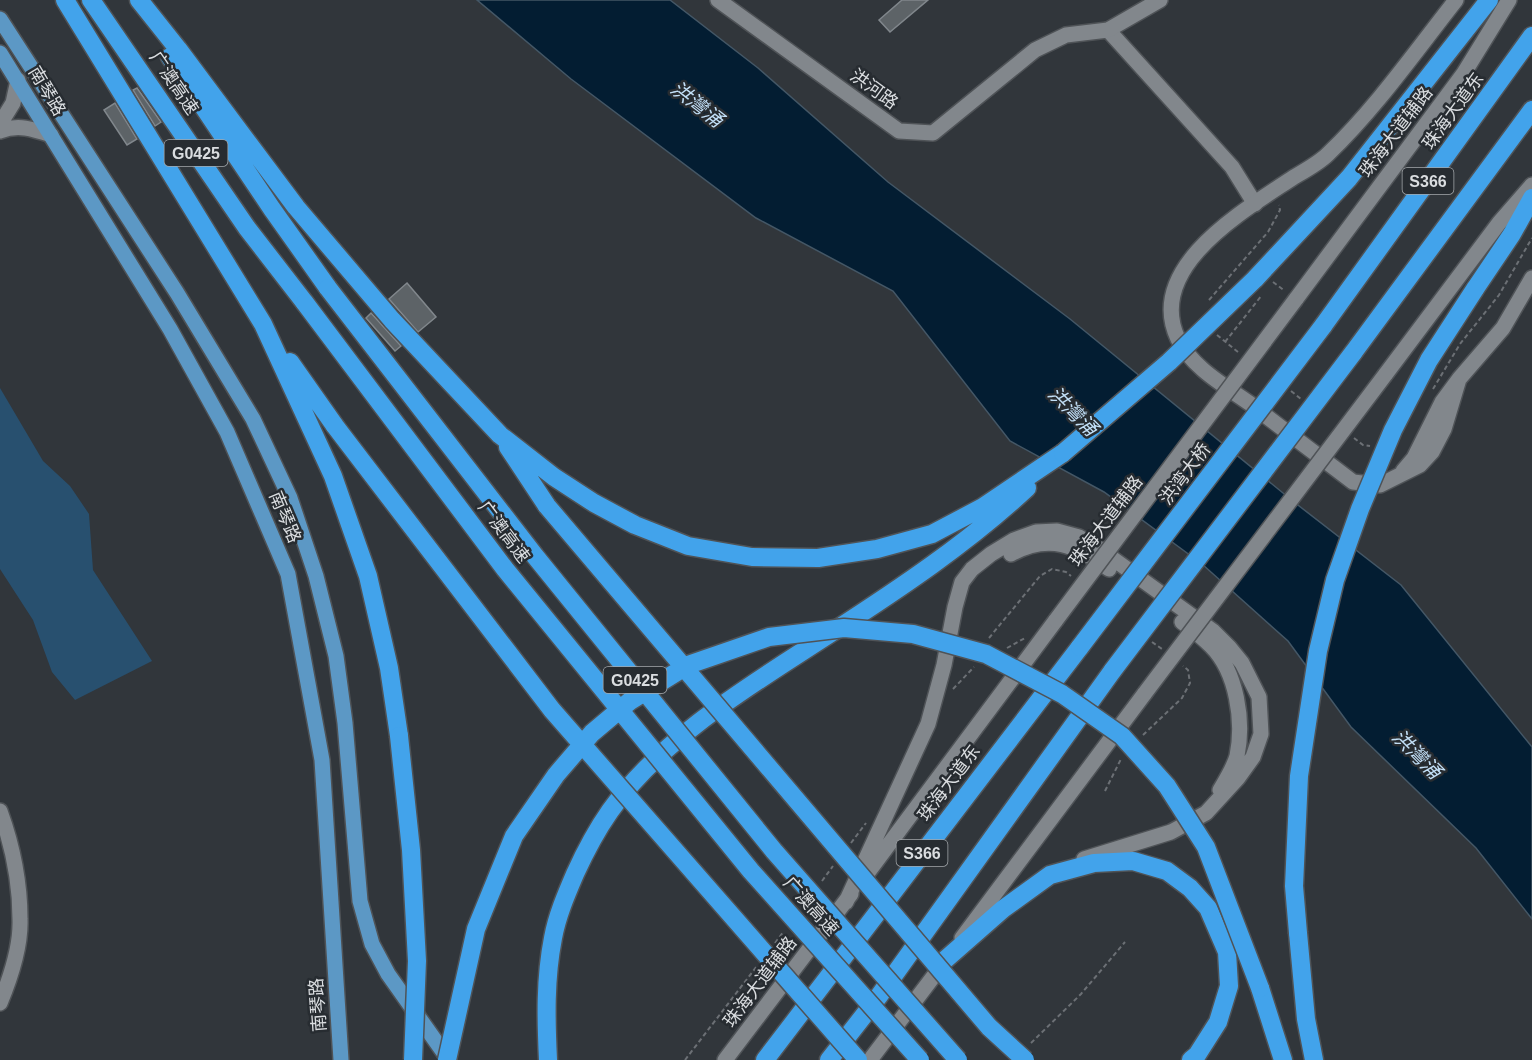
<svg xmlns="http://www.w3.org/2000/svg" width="1532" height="1060" viewBox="0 0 1532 1060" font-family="Arial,'Noto Sans SC',sans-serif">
<rect width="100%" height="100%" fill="#31363b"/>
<path fill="#28506f" d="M0,388L43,461L70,486L89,514L93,570L152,661L75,700L52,672L33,620L0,569Z"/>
<path fill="#031d32" stroke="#445766" stroke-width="1.5" d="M477,0H670L758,68L888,182L1070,319L1294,502L1401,585L1532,747V919L1476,848L1351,727L1288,641L1202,564L1104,492L1010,441L893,291L756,218L571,79Z"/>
<path fill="#5d6367" stroke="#81878c" stroke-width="1.5" d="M902,0H928L890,32L879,20Z
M137,88L161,122L155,126L133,90Z
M115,103L137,139L127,145L104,110Z
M407,283L436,317L418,332L389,299Z
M371,313L401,346L395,351L366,318Z"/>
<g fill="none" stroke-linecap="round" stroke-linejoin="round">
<g stroke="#4f5357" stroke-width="18">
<path id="street" d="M1108,30L1232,167L1255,204
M0,124L13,103L18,80
M0,131C18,124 33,129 51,135
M0,811C12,844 20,883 20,919C21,945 10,979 0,1003"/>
</g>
<g stroke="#4f5357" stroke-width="18">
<path id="secondary" d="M718,0L899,131L933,133L1035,50L1066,35L1108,30L1160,0
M1456,0C1415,52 1376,108 1328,154C1319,163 1306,170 1294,177C1245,210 1144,267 1178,339C1192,368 1227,387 1252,405C1285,431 1319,456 1353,482L1380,485L1420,465L1432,452L1444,429L1459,379
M1296,299L1464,73L1509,0
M1385,375L1499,223L1532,185
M1403,471L1414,458L1442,402L1459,379L1503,328L1532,278
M1011,554C1049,533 1076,545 1109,569
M1182,622C1192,629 1202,637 1211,646C1237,672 1244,721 1237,756C1234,767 1226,780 1220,790
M866,875L1056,620
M846,902L928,724L944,665L955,607L962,582L972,569L991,554L1014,540L1036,532L1057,531L1079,537L1098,548L1213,631L1229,647L1242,663L1259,697L1261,734L1253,757L1238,778L1206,813L1171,832L1084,859
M962,938L1145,693
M725,1060L851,894
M870,1060L946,960"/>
</g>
<g stroke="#4f5357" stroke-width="18">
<path id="primary" d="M0,19L177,293L253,419L290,498L316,576L336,656L345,723L360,901L372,944L388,974L449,1060
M0,53L170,329L227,432L288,574L322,760L341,1060"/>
</g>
<g stroke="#4f5357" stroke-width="21">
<path id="highway" d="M65,0L263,324L333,476L368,576L389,668L399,736
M91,0L247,228L305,303
M139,0L178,49L296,207L392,320L500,435L554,477L594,503L635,525L688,546L752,557L818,558L877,549L932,534L983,507L1063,453
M170,57L272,209L328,288
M1255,279L1349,178L1489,0
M1475,289L1512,234L1532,198
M1323,326L1532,36
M1353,353L1532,110
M290,362L335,426
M508,447L547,506
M1298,933L1306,1019L1314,1060
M946,959L1003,909L1050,875L1094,863L1133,861L1167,871L1190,888L1208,908L1227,952L1229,986L1218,1022L1197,1055L1191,1060
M1260,988L1283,1060
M548,1060C546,1019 545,979 553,938C557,916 566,895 575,874C585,852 596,831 610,811C663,736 756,682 831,633C899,589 968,543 1027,488
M765,1060L1080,647
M829,1060L879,996L1113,670"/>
</g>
<path stroke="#6c7075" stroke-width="2" stroke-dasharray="4.5 3" stroke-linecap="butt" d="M1273,282L1285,291
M1209,300L1268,232L1280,210L1279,205
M1217,335L1238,352
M1225,342L1262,295
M1433,389L1460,344L1499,295L1532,238
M1291,391L1301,399
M1354,438L1363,445L1370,446
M989,638L1040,576L1052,569L1066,572L1071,576
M1152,642L1162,649
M1007,648L1025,638
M953,689L974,667
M1143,735L1182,698L1190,683L1188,670L1183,666
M1105,791L1121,759
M851,843L866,823
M822,881L833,866
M775,943L784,931
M1031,1043L1081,994L1125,942
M685,1060L757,966"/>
<use href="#street" stroke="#82878c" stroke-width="15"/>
<use href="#secondary" stroke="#82878c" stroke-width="15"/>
<use href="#primary" stroke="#5c98c5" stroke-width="15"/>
<use href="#highway" stroke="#42a3eb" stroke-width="18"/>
<g stroke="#4f5357" stroke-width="18" stroke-linecap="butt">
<path id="secondary-bridge" d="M1056,620L1296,299
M1145,693L1385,375"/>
</g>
<g stroke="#4f5357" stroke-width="21" stroke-linecap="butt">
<path id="highway-bridge" d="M328,288L535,556L774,851L958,1060
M305,303L505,569L751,871L920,1060
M335,426L552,710L858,1060
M1063,453L1169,362L1255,279
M547,506L989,1027L1025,1060
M1080,647L1323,326
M1113,670L1353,353
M399,736L411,850L417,961L413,1060
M1298,933L1294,886L1299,776L1318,651L1335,580L1360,509L1393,430L1429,360L1475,289
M447,1060L476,929L514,836L556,775L592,733L630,701L688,665L769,637L844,628L913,634L986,654L1062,694L1122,736L1167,786L1206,847L1260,988"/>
</g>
<use href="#secondary-bridge" stroke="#82878c" stroke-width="15"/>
<use href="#highway-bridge" stroke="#42a3eb" stroke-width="18"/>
</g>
<g text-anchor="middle" stroke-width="5" stroke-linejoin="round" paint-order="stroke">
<g fill="#272c31" stroke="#a4a8ac" stroke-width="1.5">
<rect x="164.5" y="140" width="63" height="26" rx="4.5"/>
<rect x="1402.5" y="168" width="51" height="26" rx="4.5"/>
<rect x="603.5" y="667" width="63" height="26" rx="4.5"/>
<rect x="896.5" y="840" width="51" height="26" rx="4.5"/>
</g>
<g font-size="16" font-weight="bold" fill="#dadde0">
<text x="196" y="159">G0425</text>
<text x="1428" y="187">S366</text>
<text x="635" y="686">G0425</text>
<text x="922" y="859">S366</text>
</g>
<g font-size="18" fill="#dadde0" stroke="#272c31">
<text transform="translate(174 83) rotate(56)" y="6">广澳高速</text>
<text transform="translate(874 89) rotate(36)" y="6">洪河路</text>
<text transform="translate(47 91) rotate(59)" y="6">南琴路</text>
<text transform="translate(1453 111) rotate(-54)" y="6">珠海大道东</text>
<text transform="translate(1396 132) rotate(-53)" y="6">珠海大道辅路</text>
<text transform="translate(1185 474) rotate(-53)" y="6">洪湾大桥</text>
<text transform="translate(285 517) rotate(67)" y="6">南琴路</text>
<text transform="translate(1106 521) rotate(-53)" y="6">珠海大道辅路</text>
<text transform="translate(504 532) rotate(53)" y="6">广澳高速</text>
<text transform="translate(949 783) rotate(-53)" y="6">珠海大道东</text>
<text transform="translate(811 906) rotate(48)" y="6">广澳高速</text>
<text transform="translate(760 982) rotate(-53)" y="6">珠海大道辅路</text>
<text transform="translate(318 1005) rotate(-94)" y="6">南琴路</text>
</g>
<g font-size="20" font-style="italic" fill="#c2dff7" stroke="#272c31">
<text transform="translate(697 104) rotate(38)" y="7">洪灣涌</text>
<text transform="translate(1073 411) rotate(45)" y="7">洪灣涌</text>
<text transform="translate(1417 754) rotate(45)" y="7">洪灣涌</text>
</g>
</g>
</svg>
